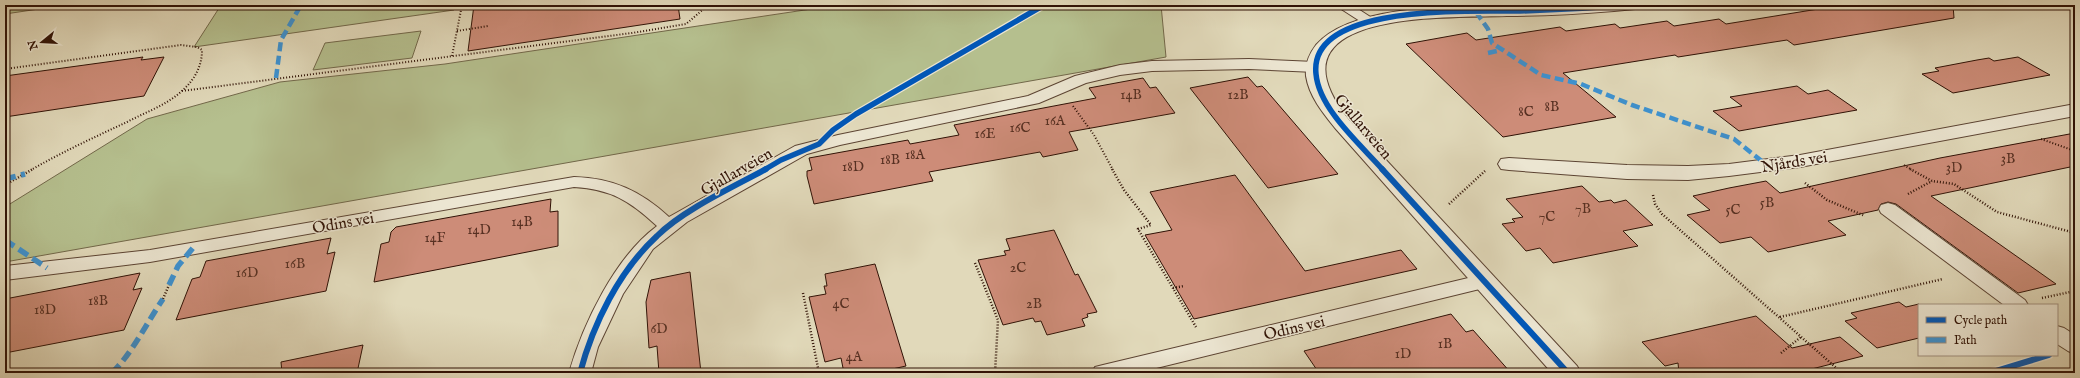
<svg xmlns="http://www.w3.org/2000/svg" width="2080" height="378" viewBox="0 0 2080 378" font-family="'IM FELL English',serif">
<rect width="100%" height="100%" fill="#e1d9ba"/>
<filter id="stains"><feTurbulence type="fractalNoise" baseFrequency=".005" numOctaves="4"/><feColorMatrix values="0 0 0 0 .2 0 0 0 0 .09 0 0 0 0 .02 0 0 0 .5 -.17"/></filter>
<radialGradient id="worn" r=".72"><stop offset=".6" stop-color="#630" stop-opacity="0"/><stop offset="1" stop-color="#630" stop-opacity=".3"/></radialGradient>
<path fill="#b5bf8e" stroke="#72684a" d="M5,5H66L5,14Z
M221,5H455L454,10L194,47Z
M838,5H1161L1166,57L5,262V207L147,119L280,82L445,64Z
M421,31L412,58L313,70L325,43Z"/>
<path fill="#cd8c78" stroke="#301206" d="M474,5H678L680,19L468,51Z
M1843,5H1953L1954,18L1794,45L1787,40L1678,57L1675,55L1563,73L1616,117L1503,137L1406,44L1467,33L1476,40L1560,27L1566,31L1615,24L1620,28L1667,21L1674,26L1719,19L1726,24Z
M143,57L141,60L164,57L144,96L5,117V76Z
M2018,57L2050,75L1953,93L1922,74L1939,71L1935,68L1977,60L1989,58L1994,61Z
M1248,77L1257,87L1262,86L1265,89L1338,174L1268,188L1190,88Z
M1143,78L1150,88L1156,87L1175,113L1069,132L1078,150L1043,157L1040,152L929,172L933,181L814,204L807,176V171L812,170L809,158L908,140L910,144L959,135L954,125L1096,98L1089,88Z
M1797,86L1808,94L1828,90L1857,110L1739,131L1713,111L1742,106L1730,97Z
M2075,133V166L1931,196L2056,284L2018,293L1896,204L1888,202L1881,204L1878,210L1828,221L1846,235L1768,252L1751,237L1720,243L1687,215L1710,210L1693,196L1729,188L1766,181L1780,193L1940,158Z
M1235,175L1305,271L1401,250L1417,269L1194,319L1145,235L1172,230L1150,192Z
M1582,186L1599,202L1611,200L1614,203L1626,200L1653,225L1623,231L1638,246L1553,263L1540,248L1526,251L1502,224L1515,222L1512,219L1523,217L1506,199Z
M551,199L550,212L558,211V246L374,282L381,244L389,242L391,232L396,227Z
M1054,230L1075,275L1078,274L1097,312L1087,314L1088,317L1082,319L1085,326L1047,335L1041,321L1035,322L1033,318L1003,325L978,260L1006,255L1004,251L1010,250L1006,239Z
M331,238L327,254L335,252L326,291L176,320L192,279L200,277L206,261Z
M875,264L906,366L874,373H844L841,358L825,362L809,297L826,294L824,286H827L825,274Z
M690,272L701,373H659L657,346L649,348L646,302L651,280Z
M140,273L133,290L142,288L124,330L5,353V299Z
M1899,302L1906,307L1919,304V338L1877,348L1845,321L1857,318L1851,313Z
M1451,314L1466,332L1473,330L1511,373H1319L1304,351Z
M1756,316L1792,348L1840,337L1863,356L1796,373H1679L1678,363L1665,366L1642,342Z
M363,345L357,373H282L281,362Z"/>
<g fill="none" stroke-linecap="round" stroke-linejoin="round">
<g stroke="#5c4433" stroke-width="2">
<path id="lane" d="M1335,5H1352L1375,20L1373,23H1363Z
M1249,59L1315,62L1321,64L1323,67L1321,70L1315,72L1249,69L1152,71L1120,75L1086,83L1039,103L840,145L807,154L687,222L653,249L623,294L598,347L591,373H569C583,324 615,257 657,226C630,201 611,189 574,187L150,262L5,280V266L150,250L574,177C613,178 641,191 669,217L795,146L838,135L1028,96L1075,76L1120,65L1152,61Z
M1888,203L1895,205L2025,300L2028,305H2004L1881,213L1879,209L1881,205Z
M1485,274L1492,276L1495,281L1492,286L1136,373H1092L1095,367L1103,365Z
M2057,326L2064,328L2075,335V354L2068,351L2057,344Z"/>
</g>
<g stroke="#5c4433" stroke-width="2">
<path id="street" d="M1531,5H1638L1635,9L1614,11C1578,14 1543,16 1507,16C1447,18 1260,9 1349,120L1577,366L1581,373H1552L1335,128C1323,113 1309,96 1306,76C1305,64 1309,54 1316,45C1355,0 1475,7 1531,5Z
M2075,104V116L1800,167L1729,176L1688,180L1627,179L1509,170L1501,169L1498,164L1501,159L1509,158L1627,165L1688,166L1729,164L1800,155Z"/>
</g>
<path stroke="#301206" stroke-width="2" stroke-dasharray="1 2" stroke-linecap="butt" d="M696,5L706,7
M457,31L488,26
M452,56L462,5
M5,69L181,45L197,47L202,50C202,66 195,79 183,90C167,105 146,112 127,122C95,137 62,152 31,170
M182,91L632,33L686,24L706,7L713,5
M1073,106L1094,135L1113,170
M2041,139L2075,151
M1904,165L1912,170"/>
<path stroke="#301206" stroke-width="2.5" stroke-dasharray="1 2" stroke-linecap="butt" d="M1112,169L1124,190L1151,225L1138,229L1196,327
M1910,169L1932,181L1954,184L1997,212L2075,233
M1805,183L1827,200L1865,216
M5,185L33,169
M1908,194L1932,181
M1653,195L1655,204L1662,214L1842,373
M1449,204L1485,171
M975,263L998,320L995,373
M1173,288L1184,286
M803,293L819,373
M2042,298L2075,291
M163,299L169,285
M1780,317L1943,279
M1781,353L1801,337
M1989,373L2049,355"/>
<use href="#lane" fill="#ece6d2" fill-rule="evenodd"/>
<use href="#street" fill="#ece6d2" fill-rule="evenodd"/>
<path stroke="#3d92d1" stroke-width="4.5" stroke-dasharray="9 4.5" stroke-linecap="butt" d="M1476,12L1488,29L1492,43L1541,75L1581,84L1632,105L1734,139L1768,166
M1488,53L1501,50
M276,78L281,40L301,5"/>
<path stroke="#3d92d1" stroke-width="5.5" stroke-dasharray="11 5.5" stroke-linecap="butt" d="M5,179L25,174
M5,240L47,268
M169,285L178,266L193,248
M112,373C133,352 146,324 163,299"/>
<g stroke="#ece6d2" stroke-width="8">
<path id="cycleway-far1" d="M764,170L781,160L819,144L833,130L856,114L1044,5
M1383,170C1361,145 1319,109 1316,74C1308,2 1476,12 1520,11C1556,10 1593,8 1629,5"/>
</g>
<g stroke="#ece6d2" stroke-width="9">
<path id="cycleway" d="M1382,169L1568,373
M580,373C593,324 619,271 657,236C683,210 733,187 766,169
M1989,373L2049,355"/>
</g>
<use href="#cycleway-far1" stroke="#0057b8" stroke-width="5.5"/>
<use href="#cycleway" stroke="#0057b8" stroke-width="6"/>
</g>
<g text-anchor="middle" stroke-width="3" stroke-linejoin="round" paint-order="stroke">
<g font-size="14" fill="#573022">
<text x="1131" y="99">14B</text>
<text x="1238" y="99">12B</text>
<text x="1552" y="111">8B</text>
<text x="1526" y="116">8C</text>
<text x="1055" y="125">16A</text>
<text x="1020" y="132">16C</text>
<text x="985" y="138">16E</text>
<text x="915" y="159">18A</text>
<text x="2008" y="163">3B</text>
<text x="890" y="164">18B</text>
<text x="853" y="171">18D</text>
<text x="1954" y="172">3D</text>
<text x="1767" y="207">5B</text>
<text x="1583" y="213">7B</text>
<text x="1733" y="214">5C</text>
<text x="1547" y="221">7C</text>
<text x="522" y="226">14B</text>
<text x="479" y="234">14D</text>
<text x="435" y="242">14F</text>
<text x="295" y="268">16B</text>
<text x="1018" y="272">2C</text>
<text x="247" y="277">16D</text>
<text x="98" y="305">18B</text>
<text x="841" y="308">4C</text>
<text x="1034" y="308">2B</text>
<text x="45" y="314">18D</text>
<text x="659" y="333">6D</text>
<text x="1445" y="348">1B</text>
<text x="1403" y="358">1D</text>
<text x="854" y="361">4A</text>
</g>
<g font-size="16" fill="#301206" stroke="#ece6d2">
<text transform="translate(1364 126) rotate(50)" y="6">Gjallarveien</text>
<text transform="translate(1794 161) rotate(-9)" y="6">Njårds vei</text>
<text transform="translate(736 171) rotate(-30)" y="6">Gjallarveien</text>
<text transform="translate(343 222) rotate(-10)" y="6">Odins vei</text>
<text transform="translate(1294 327) rotate(-13)" y="6">Odins vei</text>
</g>
</g>
<rect width="2080" height="378" fill="none" stroke="#e1d9ba" stroke-width="20"/>
<rect x="6" y="6" width="2068" height="366" fill="none" stroke="#301206" stroke-width="2"/>
<rect x="10" y="10" width="2060" height="358" fill="none" stroke="#301206"/>
<rect x="1918" y="304" width="140" height="52" fill="#ece6d2" stroke="#a19180"/>
<rect x="1926" y="317" width="20" height="6" fill="#0057b8" stroke="#a19180"/>
<text x="1954" y="324" font-size="12" fill="#301206">Cycle path</text>
<rect x="1926" y="337" width="20" height="6" fill="#3d92d1" stroke="#a19180"/>
<text x="1954" y="344" font-size="12" fill="#301206">Path</text>
<g transform="translate(42 42) rotate(252)" stroke="#ece6d2" stroke-width="3" paint-order="stroke">
<path d="M0-3L7 15L0 10L-7 15Z" fill="#301206"/>
<text y="-6" font-size="11" font-weight="bold" text-anchor="middle" fill="#301206">N</text>
</g>
<rect width="100%" height="100%" filter="url(#stains)"/>
<rect width="100%" height="100%" fill="url(#worn)"/>
</svg>
